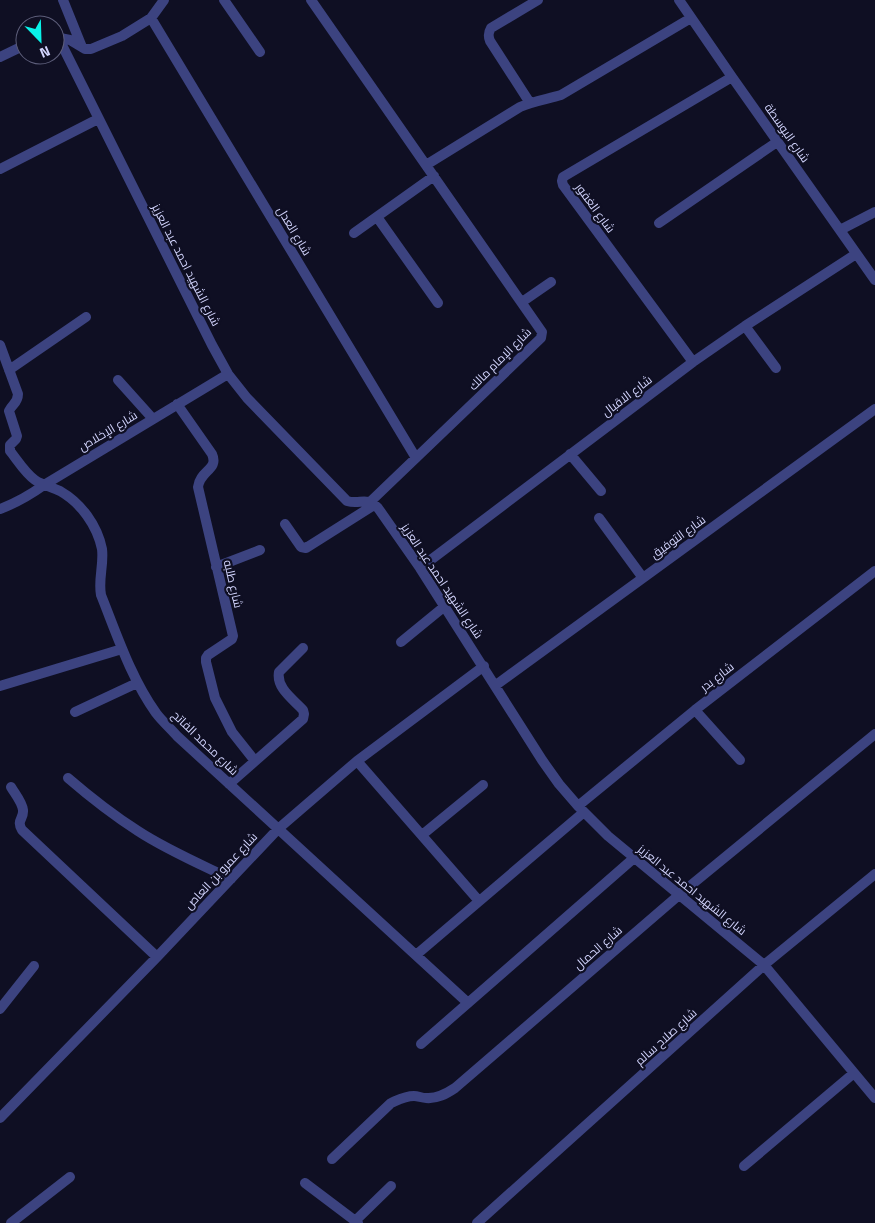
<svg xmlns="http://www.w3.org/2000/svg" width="875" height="1223" viewBox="0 0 875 1223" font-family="'Titillium Web',Cairo,sans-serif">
<rect width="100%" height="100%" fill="#0f0f23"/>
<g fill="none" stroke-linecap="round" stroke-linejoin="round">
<path stroke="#3c4380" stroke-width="10" d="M0,1009L34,966
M11,1223L70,1177"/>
<path stroke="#3c4380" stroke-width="10" d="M63,0L82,47
M224,0L260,52
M311,0L542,332L541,338L370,502
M679,0L732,77L875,280
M151,18L416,458
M55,37L70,40L85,49H91L122,36L151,18L164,0
M58,37L212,345L228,374L247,398L347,501C361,505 365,496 378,508L420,568L542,760L559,784L578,806L608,836L764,965L875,1098
M0,57L25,45
M530,103L490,41C488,36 488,33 491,28L538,0
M426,165L520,107C533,101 548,99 561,95L691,18
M0,169L98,119
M377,217L438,303
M659,223L777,142
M840,230L875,212
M354,233L434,176
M522,302L551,282
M745,326L776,368
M0,345L18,394C18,403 12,404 9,411L17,436L16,439L10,445V451C18,461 25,473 35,480C42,485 52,487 60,491C81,503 97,525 102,549C104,565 98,579 101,595C117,635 131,678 156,713C162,721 170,728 177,736L468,1003
M693,362L563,185L562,181L563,177L732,77
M9,370L86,317
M118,380L153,419
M177,404L212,454C219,470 200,470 198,487L233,636L232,639L208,655L206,658V662L215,698L232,732L255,761
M570,454L601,491
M0,509C16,503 30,495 44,485L228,374
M599,518L643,578
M285,524L301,547L306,548L374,505
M216,567L260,550
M420,568L693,362L745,326L856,254
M401,642L445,606
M496,685L875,409
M0,686L122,649
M695,710L740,760
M75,712L137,683
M357,761L479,901
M68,778C90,797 113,815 138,831C167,850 200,864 231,879
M229,784L303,719L304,714L303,710C293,699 276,688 279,672L303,648
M11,787C15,794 22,802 23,810C24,819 16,820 22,830L157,957
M578,806L695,710L875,571
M422,835L483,785
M416,955L584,812
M421,1044L634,858
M0,1118L157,957L278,829L357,761L484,666
M332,1159L391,1103C398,1100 405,1096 414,1096C418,1096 422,1098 426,1098C437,1099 446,1094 455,1088L679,895L875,734
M744,1166L854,1073
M305,1183L358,1223
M355,1221L391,1186
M477,1223L764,965L875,874"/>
</g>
<g text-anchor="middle" stroke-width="4.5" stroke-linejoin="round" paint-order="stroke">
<g font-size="12" fill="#d2d4fd" stroke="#0f0f23">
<text transform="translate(787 133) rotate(55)" y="4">شارع البوسطة</text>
<text transform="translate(595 208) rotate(54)" y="4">شارع الغفور</text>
<text transform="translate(294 231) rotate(59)" y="4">شارع العدل</text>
<text transform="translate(186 265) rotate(63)" y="4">شارع الشهيد احمد عبد العزيز</text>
<text transform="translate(500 359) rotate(-45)" y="4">شارع الإمام مالك</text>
<text transform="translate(627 396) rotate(-37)" y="4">شارع الاقبال</text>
<text transform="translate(108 431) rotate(-31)" y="4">شارع الإخلاص</text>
<text transform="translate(678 537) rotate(-36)" y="4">شارع التوفيق</text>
<text transform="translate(442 581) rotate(56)" y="4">شارع الشهيد احمد عبد العزيز</text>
<text transform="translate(233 584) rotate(77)" y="4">شارع طلبه</text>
<text transform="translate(717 677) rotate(-38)" y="4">شارع بدر</text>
<text transform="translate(205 743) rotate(44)" y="4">شارع محمد الفاتح</text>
<text transform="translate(221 871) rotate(-47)" y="4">شارع عمرو بن العاص</text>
<text transform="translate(692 890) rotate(39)" y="4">شارع الشهيد احمد عبد العزيز</text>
<text transform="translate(598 948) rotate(-41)" y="4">شارع الحمال</text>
<text transform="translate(666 1037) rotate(-42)" y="4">شارع صلاح سالم</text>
</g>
</g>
<g transform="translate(40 40) rotate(157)"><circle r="24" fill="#0f0f23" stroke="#5d5e7a"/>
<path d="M0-4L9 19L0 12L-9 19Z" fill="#09f3e9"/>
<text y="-8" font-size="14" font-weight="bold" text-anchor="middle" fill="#d2d4fd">N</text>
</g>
</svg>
